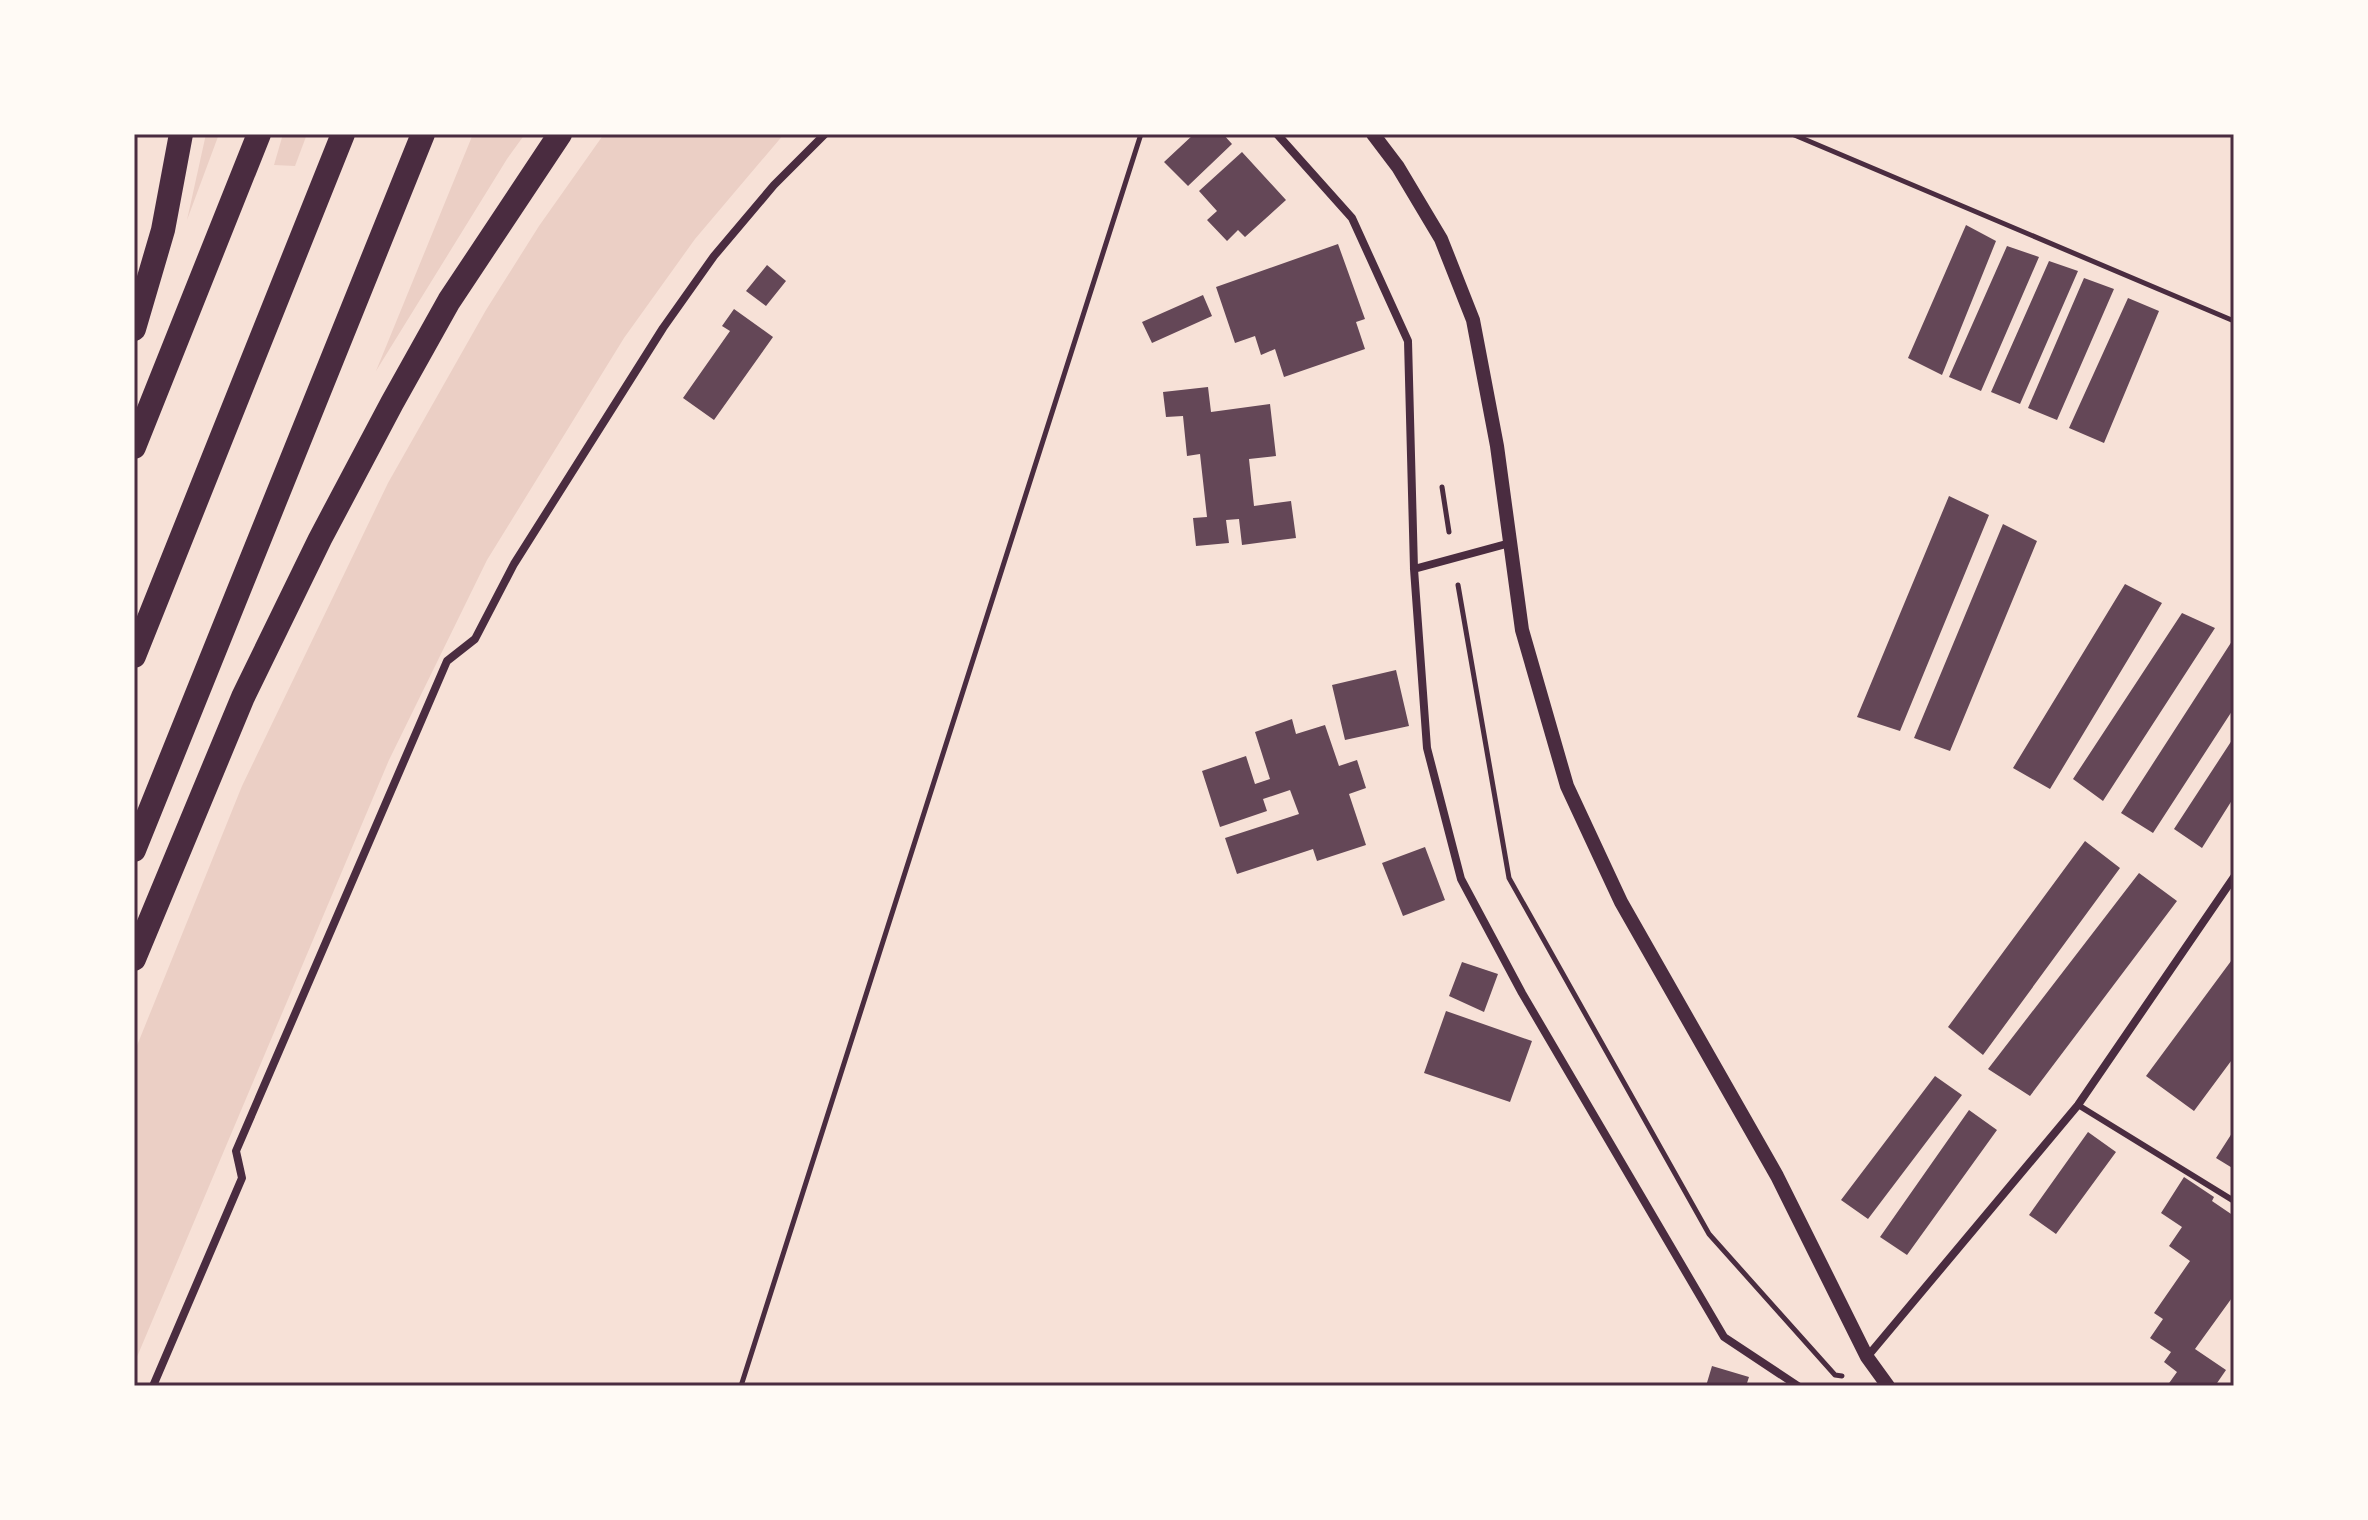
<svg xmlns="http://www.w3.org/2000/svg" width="2368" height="1520" viewBox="0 0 2368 1520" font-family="'Space Grotesk',sans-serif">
<rect width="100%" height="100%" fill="#f7e1d7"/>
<path fill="#ebcfc5" d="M206,134H219L187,220Z
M283,134H307L295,166L274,165Z
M473,134H525L507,159L376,371Z
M604,134H784L695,239L624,338L487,560L389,760L134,1364V1053L242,786L388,483L486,310L539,226Z"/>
<path fill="#644757" d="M1194,134H1223L1232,144L1188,186L1164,162Z
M1242,152L1286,200L1245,237L1238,230L1227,241L1207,220L1217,211L1199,191Z
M1966,225L1996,241L1942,375L1908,358Z
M1338,244L1365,319L1356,322L1365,349L1284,377L1275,349L1261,355L1255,336L1235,343L1216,287Z
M2007,246L2039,257L1981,391L1949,377Z
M2049,261L2078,271L2020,404L1991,392Z
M767,265L786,281L766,306L746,291Z
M2084,278L2114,289L2057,420L2028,408Z
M1203,295L1212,316L1152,343L1142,322Z
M2128,298L2159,311L2104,443L2069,428Z
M734,309L773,337L714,420L683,398L730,331L722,326Z
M1208,387L1211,412L1270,404L1276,456L1249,459L1254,506L1291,501L1296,538L1242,545L1239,519L1226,520L1229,543L1196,546L1193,518L1207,517L1200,454L1187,456L1183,416L1166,417L1163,392Z
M1949,496L1989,515L1900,731L1857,717Z
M2003,524L2037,541L1950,751L1914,738Z
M2125,584L2162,603L2050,789L2013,768Z
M2182,613L2215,628L2103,801L2073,779Z
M2234,638V708L2153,833L2121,813Z
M1396,670L1409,726L1345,740L1332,685Z
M1292,719L1296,734L1325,725L1339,766L1357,760L1366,788L1349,794L1366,845L1317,861L1313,849L1237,874L1225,838L1299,814L1290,790L1263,799L1267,811L1220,827L1202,771L1246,756L1255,784L1270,779L1255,732Z
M2234,737V797L2202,848L2174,829Z
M2085,841L2120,868L1983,1055L1948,1027Z
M1425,847L1445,900L1403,916L1382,863Z
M2139,873L2177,901L2030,1096L1988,1069Z
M2234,957V1057L2194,1111L2146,1076Z
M1462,962L1498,974L1484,1012L1449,996Z
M1446,1011L1532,1041L1510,1102L1424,1073Z
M1935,1076L1962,1095L1868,1219L1841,1200Z
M1969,1110L1997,1130L1907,1255L1880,1237Z
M2234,1130V1169L2216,1158Z
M2088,1132L2116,1152L2056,1234L2029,1215Z
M2184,1177L2214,1197L2212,1201L2234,1216V1295L2195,1349L2226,1370L2215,1386H2167L2177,1372L2164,1362L2171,1352L2150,1338L2163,1319L2154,1313L2190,1261L2169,1246L2182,1227L2161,1213Z
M1712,1366L1749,1377L1746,1386H1706Z"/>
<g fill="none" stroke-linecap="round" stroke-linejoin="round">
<path stroke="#4a2c40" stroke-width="5" d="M1792,134L2234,321
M1442,487L1449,532
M1458,585L1509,878L1709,1234L1835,1375L1842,1376
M741,1386L1141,134"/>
<path stroke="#4a2c40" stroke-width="6" d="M2078,1105L2234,1201"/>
<path stroke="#4a2c40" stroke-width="8" d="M1277,134L1352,218L1408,341L1414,569L1427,748L1461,879L1522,993L1724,1337L1798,1386
M1414,569L1510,543
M1867,1357L2078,1105L2234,877
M153,1386L242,1178L236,1151L447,661L475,639L514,564L663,328L714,256L774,185L825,134"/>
<path stroke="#4a2c40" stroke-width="14" d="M1373,134L1398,167L1441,239L1473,320L1497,446L1522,630L1567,786L1621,902L1777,1176L1867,1357L1888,1386"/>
<path stroke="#4a2c40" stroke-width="24" d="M134,329L163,230L181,134
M134,447L259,134
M134,656L343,134
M134,850L423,134
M134,959L243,697L320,539L392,403L449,301L560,134"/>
</g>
<rect width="2368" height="1520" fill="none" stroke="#fffaf5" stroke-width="272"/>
<rect x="136" y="136" width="2096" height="1248" fill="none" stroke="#4a2c40" stroke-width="3"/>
</svg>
